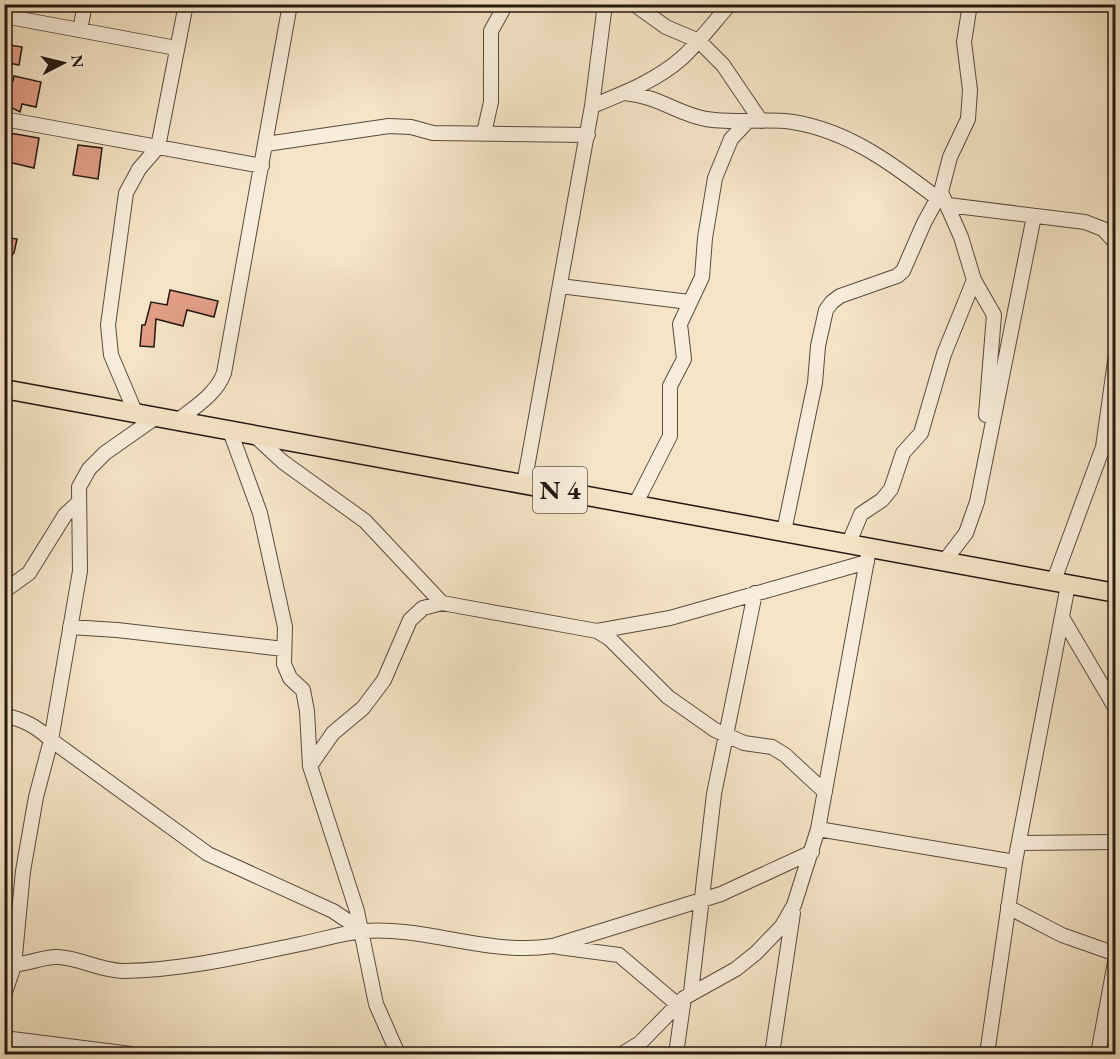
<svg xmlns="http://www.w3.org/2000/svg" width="1120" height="1059" viewBox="0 0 1120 1059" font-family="'EB Garamond',serif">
<rect width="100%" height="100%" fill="#f5e4c6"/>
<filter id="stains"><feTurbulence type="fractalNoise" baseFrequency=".00333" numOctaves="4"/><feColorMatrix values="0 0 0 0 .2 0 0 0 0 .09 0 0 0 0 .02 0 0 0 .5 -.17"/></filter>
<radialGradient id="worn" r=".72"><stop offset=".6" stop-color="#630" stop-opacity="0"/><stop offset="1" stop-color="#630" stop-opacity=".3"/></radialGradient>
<path fill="#e19d86" stroke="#241812" stroke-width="1.5" d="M4,44L22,47L19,65L4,62Z
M14,76L41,82L36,107L22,104L20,112L4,104V79L13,81Z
M4,132L39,138L34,168L4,161Z
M78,145L102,148L98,179L73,175Z
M4,237L17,239L14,253L11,256H4Z
M170,290L218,301L214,317L187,310L183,326L156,319L154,347L140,346L142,325H145L151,302L167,305Z"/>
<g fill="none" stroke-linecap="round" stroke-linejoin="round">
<g stroke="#584b3f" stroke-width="16">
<path id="minor" d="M634,4L666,27L699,41L723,65L761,121
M4,16L176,48
M80,30L85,4
M624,93C659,96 677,114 706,119C736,124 764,118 793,122C849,131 894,165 937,198
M592,106L605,4
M4,119L262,166
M484,133L491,102V31L506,4
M266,144L389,126L411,127L433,133L588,135
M941,192L961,237L974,280L994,315L986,415
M948,205L1085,222L1103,229L1116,243
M560,286L689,302
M136,414L111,355L108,325L126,193L139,169L158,147L186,4
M176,422C193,408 216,395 224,373L290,4
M230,431L260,513L285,627L284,664L290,678L303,690L307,711L310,766L357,911L376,1004L398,1054
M253,434L283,462L365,521L442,603
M524,484L592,106C622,94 658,80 683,57C700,41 714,22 730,4
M636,503L670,436V386L684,359L680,324L702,277L705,238L715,178L731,139L746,123
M784,531L815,383L818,346L826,310L832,302L840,296L897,276L903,271L924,223L941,192L950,157L968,119L970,90L964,42L970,4
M848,545L861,514L882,500L891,489L903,453L921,433L944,354L974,280
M943,563L966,533L977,502L1034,216
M1053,583L1103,447L1116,354
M4,591L29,573L65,515L78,503
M1063,619L1116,709
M70,627L117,630L284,649
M597,631L670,618L867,562
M4,715C24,720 36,726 51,740L208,854L333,911L363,931
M310,766L333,733L363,708L384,680L410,620L423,608L442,603L597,631L610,639L668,697L715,730L744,743L772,747L785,755L825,792
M818,829L1015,862
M1019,843L1116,842
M1008,907L1062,935L1116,954
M558,947L619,955L678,1005
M4,962C23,969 39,956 58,957C80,958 101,971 124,971C183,970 243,956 300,944C321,940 342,933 363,931C426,926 487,956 553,946L721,894L812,852
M691,992L714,794L755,593
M4,995L14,966L23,871L36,797L51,740L80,571L79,487L89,469L105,453L155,418
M4,1038L131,1054
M622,1054L640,1043L684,998L736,969L756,953L782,926L794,905L818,829L869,549
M676,1054L684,998
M772,1054L793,913
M987,1054L1015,862L1068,585
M1098,1054L1116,957"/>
</g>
<g stroke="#241812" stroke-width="21">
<path id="major" d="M4,389L1116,593"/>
</g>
<use href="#minor" stroke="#f8edda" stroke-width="14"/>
<use href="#major" stroke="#f5e4c6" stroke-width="18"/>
</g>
<g text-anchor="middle" stroke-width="4.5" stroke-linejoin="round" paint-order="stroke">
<rect fill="#f8edda" stroke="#64584e" stroke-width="1.5" x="533" y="467" width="54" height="46" rx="4.5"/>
<g font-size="26" font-weight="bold" fill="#241812">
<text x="560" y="499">N 4</text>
</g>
</g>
<rect width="1120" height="1059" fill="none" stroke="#f5e4c6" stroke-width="24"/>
<rect x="6" y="6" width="1108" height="1047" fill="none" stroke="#241812" stroke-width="3"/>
<rect x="12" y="12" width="1096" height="1035" fill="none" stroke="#241812" stroke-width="1.5"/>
<g transform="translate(63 63) rotate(83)" stroke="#f8edda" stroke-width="4.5" paint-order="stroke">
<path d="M0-4.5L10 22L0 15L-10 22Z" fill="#241812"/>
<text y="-9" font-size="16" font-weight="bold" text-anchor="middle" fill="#241812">N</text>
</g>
<rect width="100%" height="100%" filter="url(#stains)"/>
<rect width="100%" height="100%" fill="url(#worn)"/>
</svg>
